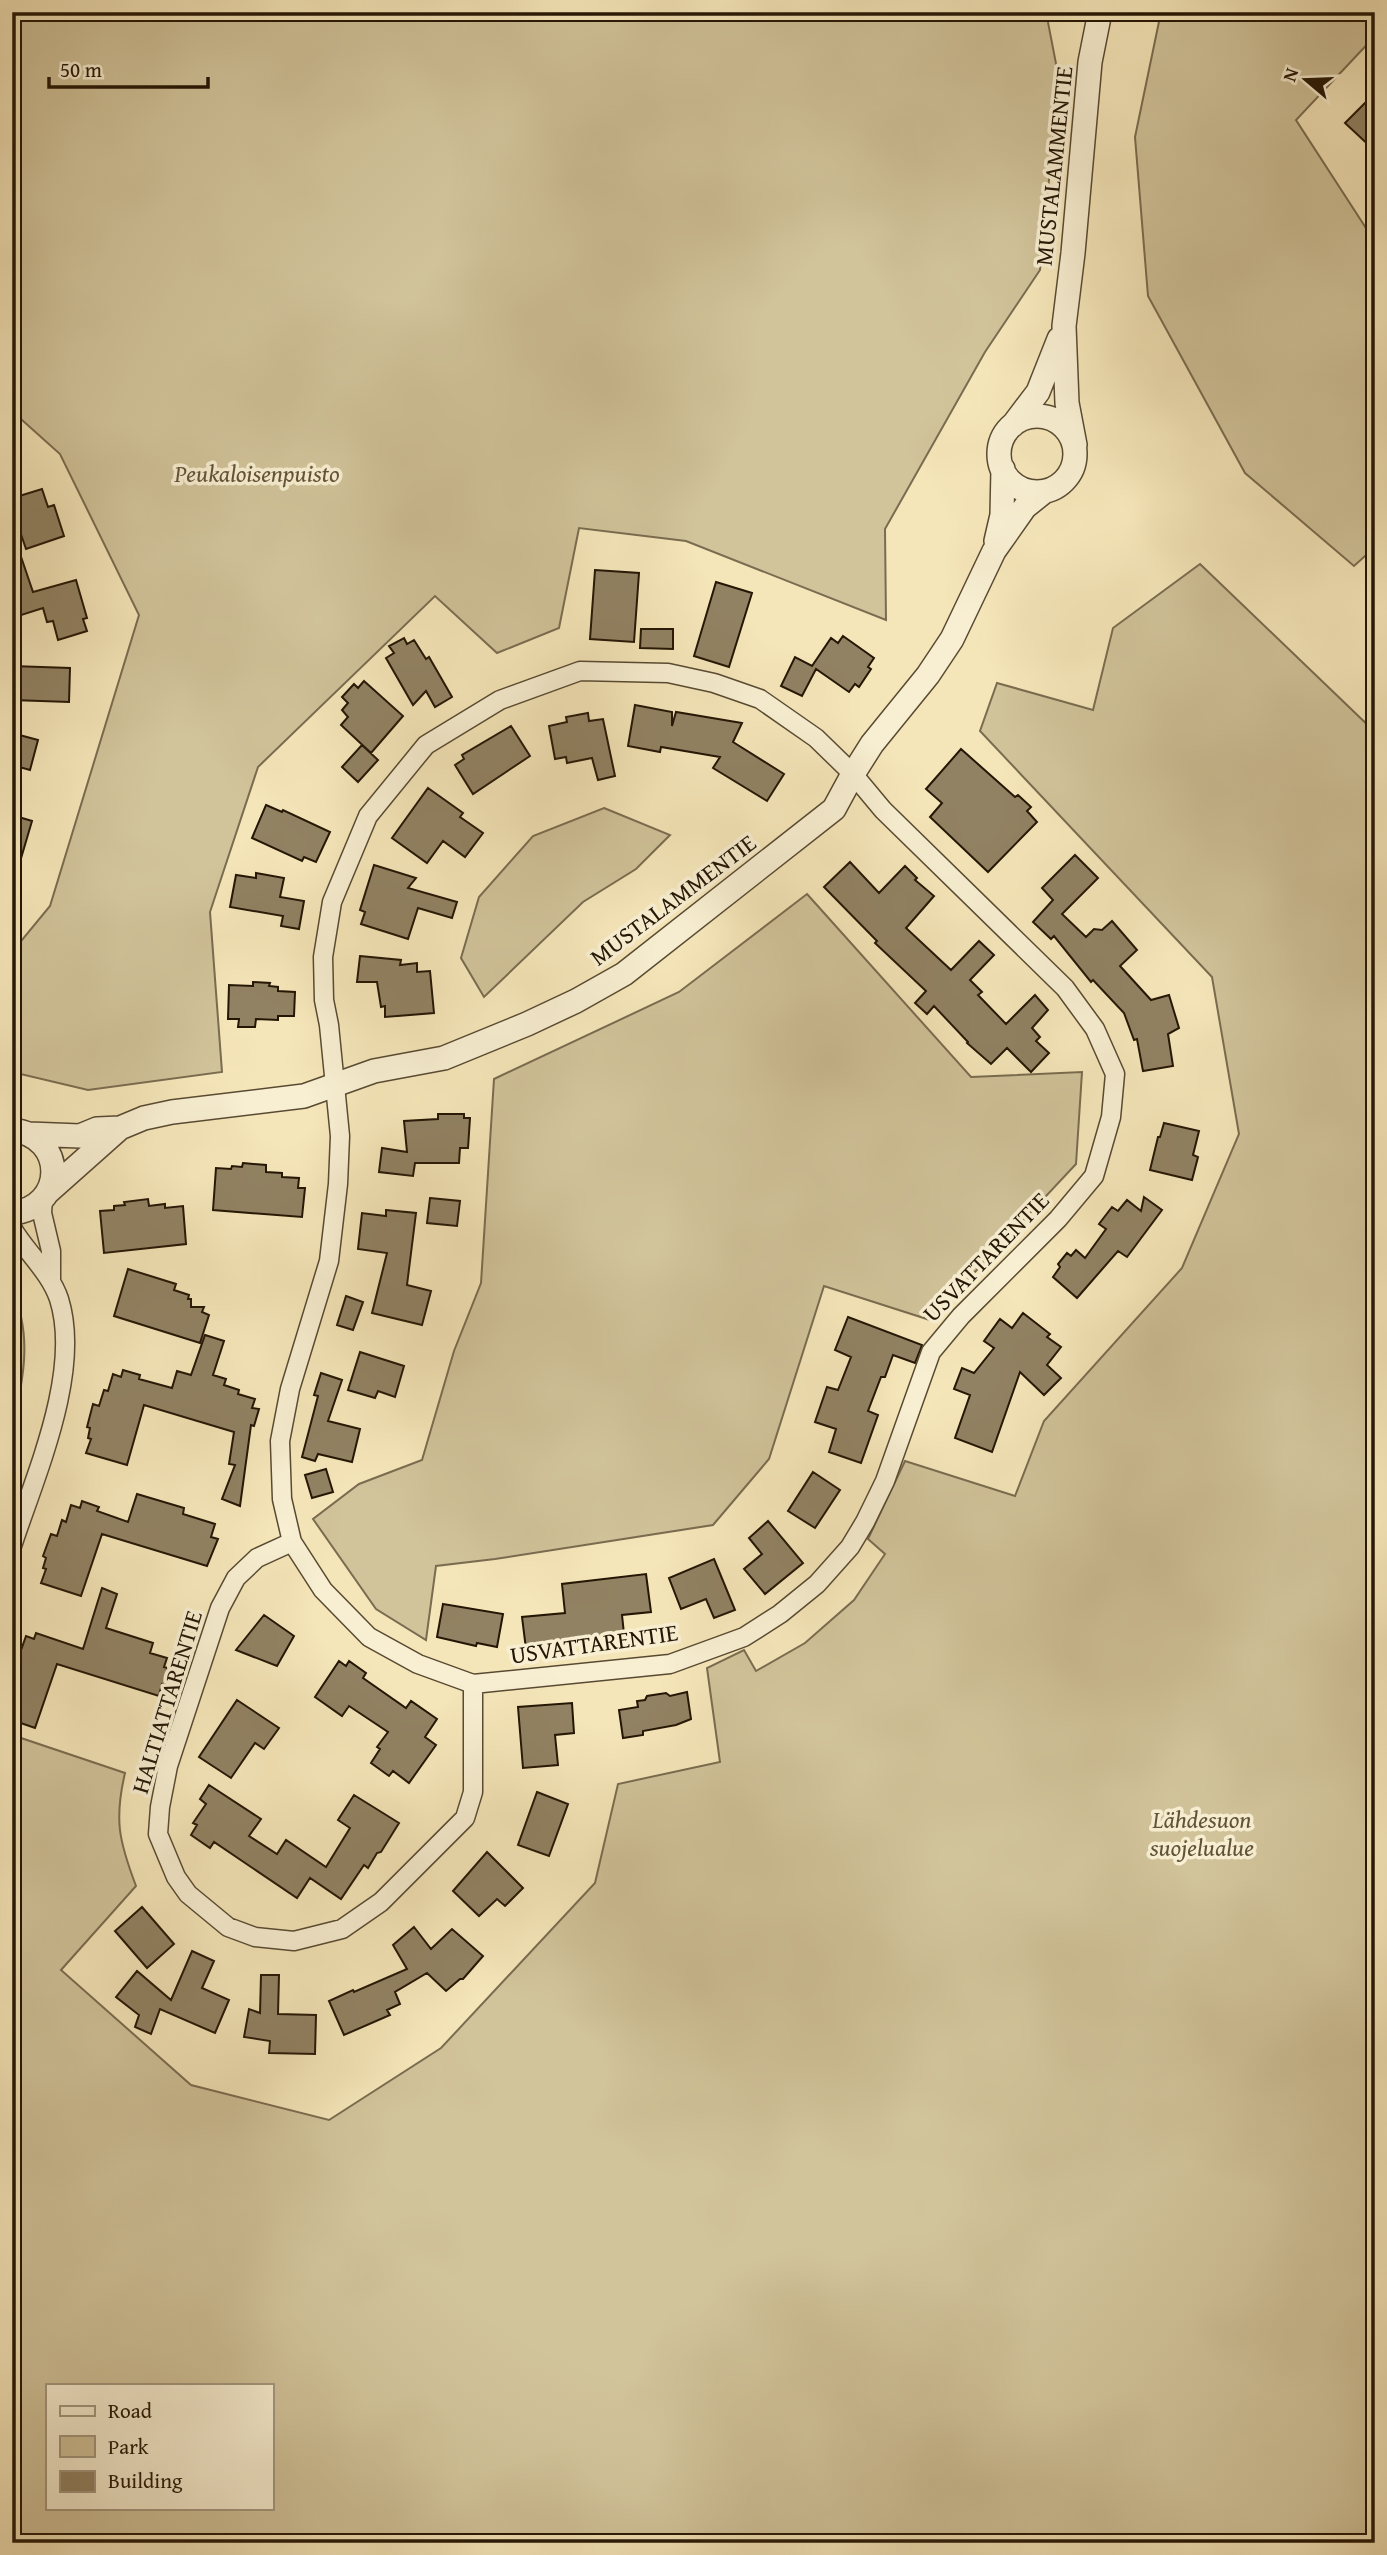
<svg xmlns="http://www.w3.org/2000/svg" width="1387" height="2555" viewBox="0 0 1387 2555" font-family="'Gentium Book Plus',serif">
<rect width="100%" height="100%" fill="#f5e6b9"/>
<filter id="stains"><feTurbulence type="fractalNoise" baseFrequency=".00286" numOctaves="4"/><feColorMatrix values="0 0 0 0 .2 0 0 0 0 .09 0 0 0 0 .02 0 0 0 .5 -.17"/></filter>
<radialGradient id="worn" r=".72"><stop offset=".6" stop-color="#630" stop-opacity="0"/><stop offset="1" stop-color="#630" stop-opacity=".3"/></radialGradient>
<path fill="#d1c39a" stroke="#7a6c50" stroke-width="2" fill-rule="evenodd" d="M12,12H1046L1059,79L1040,270L985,352L885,529L886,620L686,541L579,528L559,628L497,653L435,596L258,767L210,912L222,1072L88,1090L12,1072V952L50,906L139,615L60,454L12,411Z
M1161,12H1375V36L1296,120L1375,242V547L1354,566L1245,473L1148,296L1135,137Z
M1200,564L1375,732V2543H12V1735L125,1773C114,1820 119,1841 136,1886L61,1970L191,2085L329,2120L441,2048L595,1883L618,1784L720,1762L707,1668L744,1650L756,1671L805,1643L854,1600L885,1554L868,1539L905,1461L1015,1496L1044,1421L1182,1268L1239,1134L1212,977L980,731L997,683L1093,710L1113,628ZM47,2385H271V2508H47Z
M604,808L670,835L636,869L583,902L484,997L461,958L479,897L533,836Z
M807,894L971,1077L1082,1072L1076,1164L930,1320L824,1286L769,1459L713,1525L495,1559L436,1566L426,1640L376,1609L313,1519L359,1484L422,1460L454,1351L481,1283L494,1079L679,992Z
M12,1291C34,1336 22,1385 12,1431Z"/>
<path fill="#918263" stroke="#241605" stroke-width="2" d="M1375,93V151L1345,123Z
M42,489L48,507L54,505L64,536L26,549L13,511L17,510L13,498Z
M15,539L33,592L76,580L87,618L83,619L87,631L58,640L53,621L47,622L43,608L12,618V540Z
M595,570L639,573L634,642L590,639Z
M716,582L752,593L729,667L694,656Z
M641,629H673V649L640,648Z
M843,636L874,658L868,667L871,669L859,687L855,684L849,692L816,669L802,696L781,686L795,657L812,666L831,638L838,643Z
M404,638L407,644L414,640L426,659L429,657L452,697L435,707L426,691L413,705L386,658L394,653L389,646Z
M12,666L70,668L69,702L12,700Z
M364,681L403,716L371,753L341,725L348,717L342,710L348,703L342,697L354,684L358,688Z
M635,705L672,712V726L676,712L742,723L733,742L784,774L767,801L713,768L720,757L661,747L660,752L628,746Z
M588,713L589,721L603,719L615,776L598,780L592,758L567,763L566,757L555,759L549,726L567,722L566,717Z
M511,726L530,756L473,794L455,765L464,759L462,755Z
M12,733L38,740L30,770L12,765Z
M362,745L378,760L358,782L342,767Z
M961,749L1015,797L1018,795L1031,807L1027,811L1037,822L988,872L930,817L942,803L926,789Z
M428,788L463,813L460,817L483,833L465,857L443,841L427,863L392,838Z
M266,805L282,812L283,810L330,832L316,862L304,857L302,861L252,838Z
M12,815L32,821L17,872H12Z
M1075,855L1098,878L1062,914L1086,937L1094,929L1102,930L1112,921L1137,950L1120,966L1151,1000L1169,995L1179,1028L1168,1034L1173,1066L1143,1071L1137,1039L1134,1040L1124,1013L1093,980L1091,982L1054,936L1051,939L1033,922L1053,900L1042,888Z
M850,862L879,893L905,866L917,878L915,880L934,896L906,928L951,970L979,941L994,955L970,980L982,992L978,995L1006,1024L1035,995L1048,1010L1032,1028L1040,1037L1036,1041L1049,1053L1031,1072L1007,1048L991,1064L967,1043L968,1042L934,1006L927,1014L915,1003L926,991L875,943L877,941L824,887Z
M374,865L416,878L408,888L457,902L452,918L418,908L408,939L361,924L365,912L360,910Z
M256,873L284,878L280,897L304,901L299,929L281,926L283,916L230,907L236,875L256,878Z
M360,956L401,960L400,965L417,963V972L430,971L434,1013L385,1017V1006L381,1007L377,982H357Z
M253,982L270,983L269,986L278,987V991L295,992L294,1016H278V1020L256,1019L255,1027H238L239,1019H228L229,985L253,986Z
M438,1114H464V1118H470L468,1148H460L459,1163H415L413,1176L379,1172L382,1148L407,1152L404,1121L438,1119Z
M1164,1123L1199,1131L1193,1155L1198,1157L1192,1180L1150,1170L1158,1137H1160Z
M243,1163L266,1165V1172L282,1173V1177L299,1178L298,1188H305L302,1217L213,1210L216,1168L231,1169L232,1166L242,1167Z
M1144,1197L1162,1210L1127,1257L1118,1251L1077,1298L1053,1277L1060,1267L1058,1264L1067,1253L1071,1256L1076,1250L1085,1258L1106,1229L1099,1224L1112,1207L1118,1211L1127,1200L1141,1211Z
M430,1198L460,1201L457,1226L427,1223Z
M148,1199L149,1206L165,1204V1208L183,1206L186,1244L104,1253L100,1211L114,1210V1206L125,1205L124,1202Z
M386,1210L416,1213L407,1285L431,1291L422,1325L372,1313L387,1253L358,1249L362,1213L386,1216Z
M128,1269L176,1284L174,1290L189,1295L188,1299H191V1307H204L202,1312L209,1315L200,1343L114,1316Z
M346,1296L363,1302L353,1330L337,1325Z
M1023,1313L1050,1334L1047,1337L1061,1347L1047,1365L1061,1378L1044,1395L1020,1372L992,1452L955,1438L970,1395L954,1389L962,1368L974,1373L994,1348L984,1341L1000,1319L1012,1328Z
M848,1317L922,1345L915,1363L893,1355L885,1377H881L868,1411L878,1415L861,1463L829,1452L836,1429L815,1422L827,1387L838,1390L851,1357L835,1350Z
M205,1335L224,1341L213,1375L226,1379L224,1385L239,1390L238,1394L255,1399L252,1408L259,1409L254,1426L251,1425L240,1506L222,1499L235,1465L229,1464L234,1432L144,1405L127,1465L86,1453L91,1439L88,1438L90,1428L87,1427L93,1404L99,1406L104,1390L108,1391L113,1374L121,1377L123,1370L140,1375L139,1379L172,1388L177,1371L191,1375Z
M360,1352L404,1366L395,1397L378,1391L375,1398L348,1390Z
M321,1373L342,1380L328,1421L360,1429L352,1462L318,1454L315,1461L302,1457L318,1396L314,1395Z
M326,1469L333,1492L312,1498L305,1475Z
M813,1472L840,1490L815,1528L788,1511Z
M137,1494L184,1508L183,1514L215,1524L211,1537L218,1539L207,1566L102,1534L81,1596L41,1583L46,1569L43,1568L46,1558L43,1556L51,1534L57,1536L62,1520L66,1522L71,1505L80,1508L82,1501L99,1507L97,1511L128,1522Z
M768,1521L803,1563L765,1594L744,1569L762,1554L749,1538Z
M714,1559L735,1610L714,1618L706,1599L681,1609L669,1578Z
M646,1574L651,1612L622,1615L625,1643L605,1645L604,1637L565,1641L566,1644L526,1649L522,1617L565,1613L562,1584Z
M102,1588L117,1594L106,1628L153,1643L150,1653L167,1658L164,1667L171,1669L166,1685L162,1684L159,1696L57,1664L35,1728L12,1720V1663L16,1652L20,1653L26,1636L34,1639L36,1633L83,1649Z
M443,1604L503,1614L497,1647L477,1643L476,1646L437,1637Z
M264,1615L294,1636L277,1666L236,1650Z
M339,1661L346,1666L349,1661L366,1673L363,1678L406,1708L411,1701L437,1719L425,1737L436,1745L409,1783L393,1771L389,1776L371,1763L380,1749L377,1747L388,1732L349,1706L342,1716L315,1697Z
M687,1692L691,1719L676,1725L643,1731V1735L623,1738L619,1710L638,1707L637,1701L645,1700L647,1696L666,1693L670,1696Z
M237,1700L279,1728L264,1749L255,1743L231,1778L199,1757Z
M572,1703L574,1733L555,1735L558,1765L523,1768L518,1707Z
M209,1785L261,1819L249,1836L277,1854L286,1840L326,1867L350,1828L338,1820L354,1795L399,1823L381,1852L377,1853L368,1868L364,1865L341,1899L310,1878L297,1898L214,1842L210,1848L191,1835L197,1825L193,1823L206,1804L200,1799Z
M537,1792L568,1804L549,1856L518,1845Z
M487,1852L523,1888L505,1906L497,1899L479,1916L453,1891Z
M142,1907L174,1944L147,1968L115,1931Z
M414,1927L431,1949L452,1929L483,1956L463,1979H460L446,1991L427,1973L395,1992L400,2004L387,2010L390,2015L344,2035L329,2001L353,1990L354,1992L407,1969L393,1945Z
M192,1951L214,1961L202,1988L229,2000L215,2033L160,2009L151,2034L135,2027L139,2015L116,1997L137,1971L171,2000Z
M261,1975H279L278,2014L316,2015L315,2054L269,2053L270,2041L244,2037L249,2009L260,2013Z"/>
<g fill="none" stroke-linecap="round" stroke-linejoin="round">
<g stroke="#584a32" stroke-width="21">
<path id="minor" d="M580,671L668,673L714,683L760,699L816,738L853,774L883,810L1065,988L1095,1029L1115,1074L1111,1117L1094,1176L1058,1219L961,1316L931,1352L885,1481L865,1522L850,1547L817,1584L780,1614L744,1637L670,1664L473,1684L418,1664L369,1637L323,1590L292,1542L282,1499L280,1441L290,1389L329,1261L338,1184L340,1136L329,1025L324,1000L323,957L332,902L368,816L426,745L500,700Z
M43,1198L42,1213L51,1251V1279
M12,1228C26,1252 50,1272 59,1299C82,1372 35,1476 12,1546
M292,1542L257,1558L236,1578L220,1608L168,1766L160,1807L158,1834L176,1877L188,1894L228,1927L255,1937L294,1941L342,1929L381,1902L465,1818L473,1792V1684"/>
</g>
<g stroke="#584a32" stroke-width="26">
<path id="tertiary" d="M999 454a38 38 0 1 1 76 0a38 38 0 1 1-76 0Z
M1013,425L1038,392L1059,339
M1075,445L1067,403L1064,326L1073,253L1090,62L1100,12
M996,541L1002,515L1003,469
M12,1130C67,1136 66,1208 12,1213
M29,1134L80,1136L97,1129L120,1128
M48,1192L120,1128L144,1118L172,1112L304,1096L374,1071L444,1058L527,1024L576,1001L624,974L834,809L853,774L872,744L928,675L952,639L994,551L1025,507L1045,491"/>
</g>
<use href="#minor" stroke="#f8efd2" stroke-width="18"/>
<use href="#tertiary" stroke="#f8efd2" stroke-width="23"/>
</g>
<g text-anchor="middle" stroke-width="7" stroke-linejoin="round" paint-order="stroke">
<g font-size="24" fill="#241605" stroke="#f8efd2">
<text transform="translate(1054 166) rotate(-84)" y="8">MUSTALAMMENTIE</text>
<text transform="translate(673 900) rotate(-37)" y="8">MUSTALAMMENTIE</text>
<text transform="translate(986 1257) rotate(-46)" y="8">USVATTARENTIE</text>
<text transform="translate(594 1644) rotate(-8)" y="8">USVATTARENTIE</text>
<text transform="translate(167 1702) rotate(-73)" y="8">HALTIATTARENTIE</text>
</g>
<g font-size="24" font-style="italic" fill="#615339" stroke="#f8efd2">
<text x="257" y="482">Peukaloisenpuisto</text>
<text x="1202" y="1828">Lähdesuon<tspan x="1202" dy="28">suojelualue</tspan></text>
</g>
</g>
<rect width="1387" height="2555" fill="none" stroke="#f5e6b9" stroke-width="42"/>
<rect x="14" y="14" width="1359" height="2527" fill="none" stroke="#241605" stroke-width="3.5"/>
<rect x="21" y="21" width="1345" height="2513" fill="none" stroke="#241605" stroke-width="2"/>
<rect x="46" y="2384" width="228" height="126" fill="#f8efd2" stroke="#a39880" stroke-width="2"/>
<rect x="60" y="2406" width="35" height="10" fill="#f8efd2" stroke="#a39880" stroke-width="2"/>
<text x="108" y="2418" font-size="21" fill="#241605">Road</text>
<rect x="60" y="2436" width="35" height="21" fill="#d1c39a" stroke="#a39880" stroke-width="2"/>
<text x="108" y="2454" font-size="21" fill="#241605">Park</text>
<rect x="60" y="2471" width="35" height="21" fill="#918263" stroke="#a39880" stroke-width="2"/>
<text x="108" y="2488" font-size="21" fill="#241605">Building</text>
<g transform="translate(1306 80) rotate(289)" stroke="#f8efd2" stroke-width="5" paint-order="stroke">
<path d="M0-5L12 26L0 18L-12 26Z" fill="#241605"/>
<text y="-10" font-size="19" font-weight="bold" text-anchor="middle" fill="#241605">N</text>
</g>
<path d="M49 77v10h159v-10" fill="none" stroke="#241605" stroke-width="3.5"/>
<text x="60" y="77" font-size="21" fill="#241605" stroke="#f8efd2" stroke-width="5" paint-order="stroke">50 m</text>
<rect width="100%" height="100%" filter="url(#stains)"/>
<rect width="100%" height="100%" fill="url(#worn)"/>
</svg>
